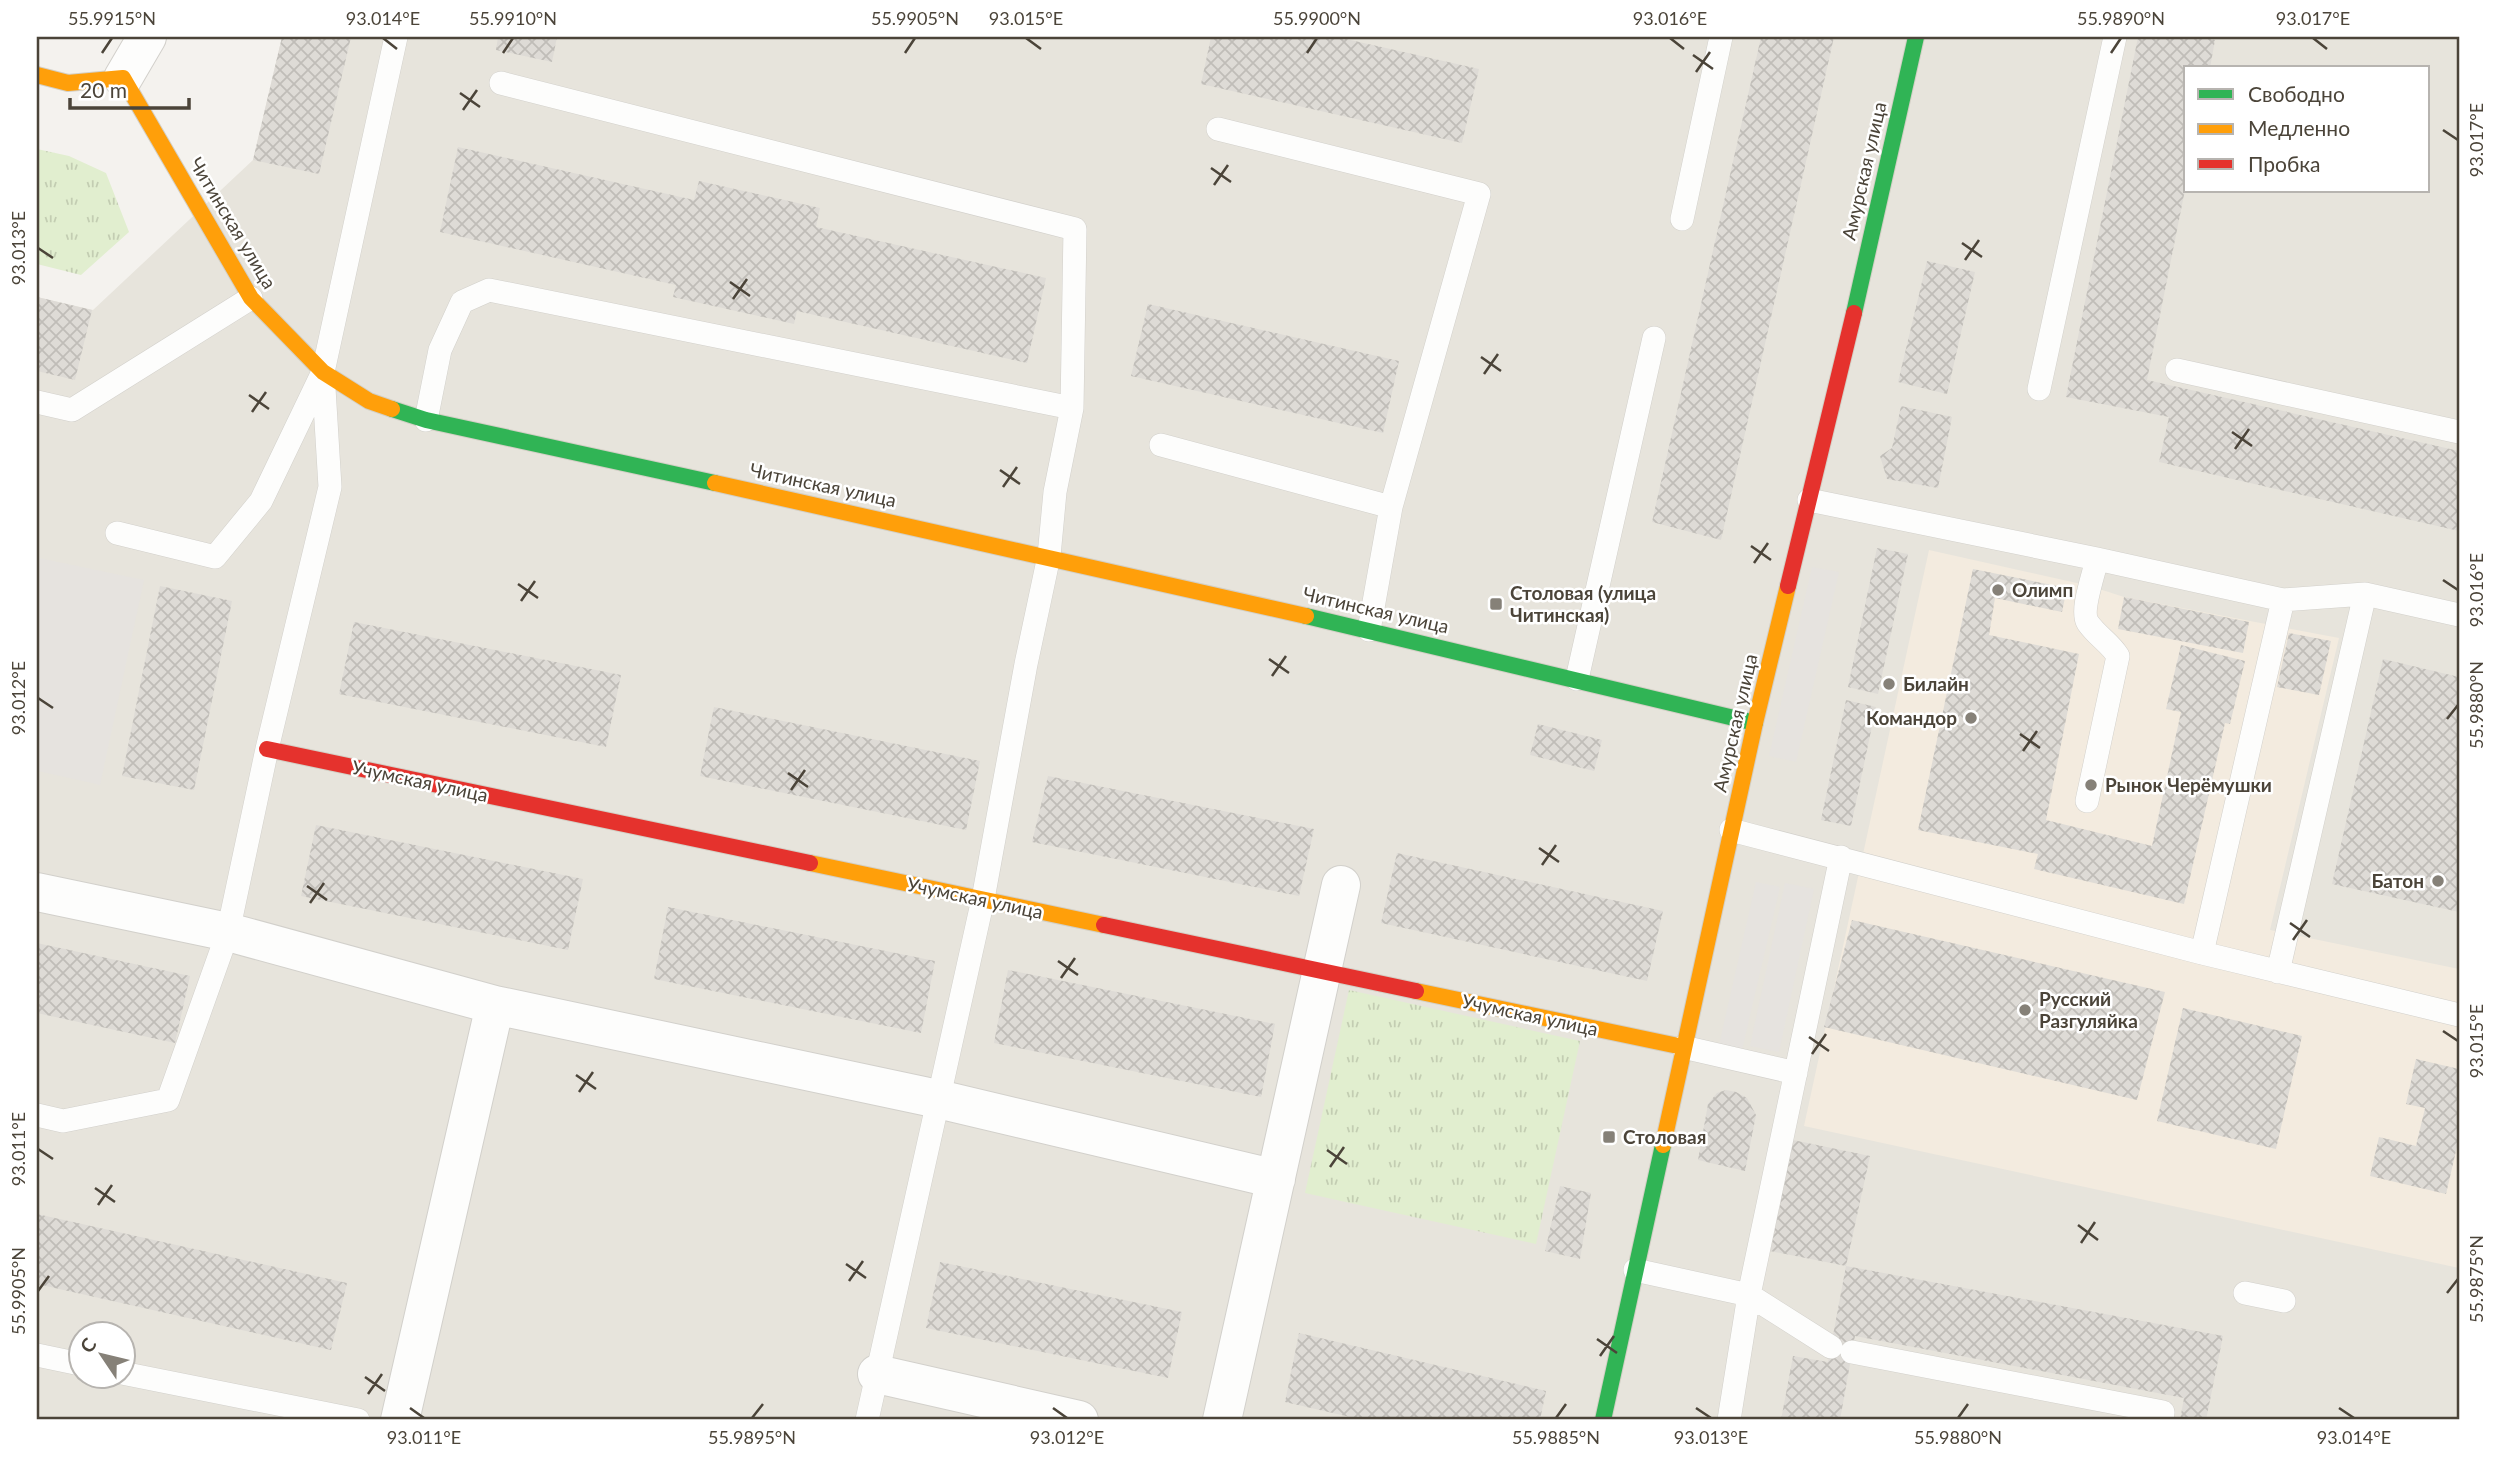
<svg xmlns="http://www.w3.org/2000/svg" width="2496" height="1457" viewBox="0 0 2496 1457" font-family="Lato,sans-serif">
<defs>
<pattern id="grass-tufts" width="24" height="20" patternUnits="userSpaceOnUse" patternTransform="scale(1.75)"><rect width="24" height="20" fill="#e1eecf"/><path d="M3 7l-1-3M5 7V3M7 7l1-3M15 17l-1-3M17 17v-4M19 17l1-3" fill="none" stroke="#c3cdb2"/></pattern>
<pattern id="building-cross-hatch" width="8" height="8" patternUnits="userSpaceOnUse" patternTransform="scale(1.75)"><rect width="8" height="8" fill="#dedbd6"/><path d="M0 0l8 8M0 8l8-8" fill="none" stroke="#c0bdb8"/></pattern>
</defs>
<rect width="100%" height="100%" fill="#f4f2ee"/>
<path fill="#e7e4dc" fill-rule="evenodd" d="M282,37H2459V1420H37V297L93,310L253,160ZM2186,68H2428V191H2186ZM80,1334H122V1376H80Z"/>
<path fill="#f3ebdf" d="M1929,550L2090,586L2124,597L2339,638L2270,930L2459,969V1268L1804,1126Z"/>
<path fill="url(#grass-tufts)" d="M37,149L69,156L106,173L129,232L81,275L37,264Z
M1349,990L1580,1041L1536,1244L1305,1193Z"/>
<path fill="#e6e3df" d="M39,558L144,580L100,785L37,771V571Z
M1812,567L1839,572L1796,762L1769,756Z
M1756,882L1780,887L1742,1050L1719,1045Z
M1785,883L1814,889L1779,1052L1750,1046Z"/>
<path fill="url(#building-cross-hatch)" d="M282,37H351L319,174L253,160Z
M498,37H557L552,62L496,50Z
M1211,37H1337L1479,69L1462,143L1201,84Z
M1761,37H1834L1721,540L1652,522Z
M2138,37H2201L2215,40L2210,68H2186V185L2147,380L2459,451V531L2159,462L2169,417L2066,397Z
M458,147L694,200L699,181L820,208L816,227L1046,278L1027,363L797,311L794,324L673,297L676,285L440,232Z
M1927,261L1975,272L1947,394L1898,382Z
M37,297L92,310L75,380L37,371Z
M1148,304L1399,361L1383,433L1131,376Z
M1901,406L1952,417L1938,488L1887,479L1880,456L1892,448Z
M1877,548L1908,554L1878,694L1848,687Z
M1973,569L2067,588L2062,612L1995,598L1989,635L2079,654L2046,820L2152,846L2181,712L2166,709L2181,645L2245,661L2230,724L2225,723L2184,904L2034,869L2038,854L1918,830Z
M160,586L232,601L194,790L122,776Z
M2124,597L2249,622L2243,653L2118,629Z
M354,622L621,675L606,747L339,694Z
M2289,633L2331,641L2319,695L2277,687Z
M2383,659L2459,677V912L2332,884Z
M1846,700L1876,707L1851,826L1821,820Z
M714,707L980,761L966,830L700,776Z
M1538,724L1602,740L1594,771L1530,755Z
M1048,776L1314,829L1299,896L1032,842Z
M316,825L583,879L568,950L301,896Z
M1397,853L1663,911L1647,981L1381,923Z
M668,907L935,961L921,1033L654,979Z
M1852,920L2165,992L2137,1100L1824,1027Z
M37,943L190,976L175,1043L37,1013Z
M1008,970L1275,1024L1261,1097L994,1043Z
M2183,1008L2302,1036L2276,1149L2157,1121Z
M2416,1059L2459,1069V1138L2446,1194L2370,1176L2379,1137L2416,1146L2425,1108L2406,1104Z
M1726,1090L1736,1092L1747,1098L1756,1115L1745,1171L1698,1160L1708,1104L1717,1093Z
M1793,1140L1870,1156L1846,1266L2223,1336L2206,1420H2180L2184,1398L1855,1336L1840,1420H1781L1793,1356L1828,1362L1846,1266L1770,1251Z
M1560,1186L1591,1193L1580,1259L1545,1251Z
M37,1214L347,1283L331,1350L37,1284Z
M940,1262L1182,1312L1168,1378L926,1328Z
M1299,1333L1546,1391L1540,1420H1363L1285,1402Z"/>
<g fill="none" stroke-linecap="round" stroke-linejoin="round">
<g stroke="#d2d0cb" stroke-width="24">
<path id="lane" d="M501,83L1075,229L1072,408L1055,492L1049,556L1026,664L983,899L867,1420
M1218,129L1479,194L1391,507L1369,630
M1682,219L1721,37
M2177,370L2459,432
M2039,389L2115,37
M37,402L72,410L251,298
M426,420L440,350L462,302L489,290L1072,408
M1161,445L1391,507
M1809,500L2097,559L2283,600L2365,594L2459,615
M117,533L215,557L261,501L323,372L396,37
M1577,679L1654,338
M2087,801L2118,656C2110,643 2097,636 2088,623C2080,611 2094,574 2097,559
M1731,830L2202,953L2459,1015
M2202,953L2283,600
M2278,972L2365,594
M1683,1047L1796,1073
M37,1115L63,1121L168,1100L228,932L267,749L330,487L323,372
M1635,1270L1749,1295L1831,1347
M2245,1293L2284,1301
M1852,1352L2163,1412L2162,1420
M37,1355L80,1364
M122,1373L358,1420
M1729,1420L1749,1295L1841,857"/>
</g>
<g stroke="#d2d0cb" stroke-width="40">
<path id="street" d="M123,78L147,37
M37,892L228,932L495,1005L938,1099L1276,1179
M877,1374L1079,1420
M400,1420L495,1005
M1222,1420L1341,885"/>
</g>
<g stroke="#d3cfc5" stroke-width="18">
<path id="fast" d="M1854,313L1916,37
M392,409L426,420L715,483
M1306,616L1755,723
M1603,1420L1663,1145"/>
</g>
<g stroke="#d3cfc5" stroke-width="18">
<path id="slow" d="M37,75L68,83L123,78L251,298L323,372L369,401L392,409
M715,483L1306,616
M810,863L1104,925
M1416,991L1683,1047
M1663,1145L1755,723L1788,586"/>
</g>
<g stroke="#d3cfc5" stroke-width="18">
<path id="jam" d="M1788,586L1854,313
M267,749L810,863
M1104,925L1416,991"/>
</g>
<use href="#lane" stroke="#fdfdfc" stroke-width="23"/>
<use href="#street" stroke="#fdfdfc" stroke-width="38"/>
<use href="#fast" stroke="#30b455" stroke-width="16"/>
<use href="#slow" stroke="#ff9f0a" stroke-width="16"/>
<use href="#jam" stroke="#e5322d" stroke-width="16"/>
</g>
<path fill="none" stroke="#4b4439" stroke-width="2.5" d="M383,38L397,49M1026,38L1041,49M1670,38L1684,49M2313,38L2327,49M102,53L112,38M503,53L513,38M905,53L915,38M1307,53L1317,38M2111,53L2121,38M1693,55L1713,69M1696,72L1710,52M460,93L480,107M463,110L477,90M2443,130L2458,140M1211,168L1231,182M1214,185L1228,165M1962,243L1982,257M38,248L53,258M1965,260L1979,240M730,282L750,296M733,299L747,279M1481,357L1501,371M1484,374L1498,354M249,395L269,409M252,412L266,392M2232,432L2252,446M2235,449L2249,429M1000,470L1020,484M1003,487L1017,467M1751,546L1771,560M1754,563L1768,543M2443,580L2458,590M518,584L538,598M521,601L535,581M1269,659L1289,673M1272,676L1286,656M38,698L53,708M2447,719L2458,705M2020,734L2040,748M2023,751L2037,731M788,773L808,787M791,790L805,770M1539,848L1559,862M1542,865L1556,845M307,886L327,900M310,903L324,883M2290,923L2310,937M2293,940L2307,920M1058,961L1078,975M1061,978L1075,958M2443,1031L2458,1041M1809,1037L1829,1051M1812,1054L1826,1034M576,1075L596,1089M579,1092L593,1072M38,1149L53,1159M1327,1150L1347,1164M1330,1167L1344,1147M95,1188L115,1202M98,1205L112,1185M2078,1225L2098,1240M2081,1243L2095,1222M846,1264L866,1278M849,1281L863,1261M38,1291L49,1276M2447,1293L2458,1279M1597,1339L1617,1353M1600,1356L1614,1336M365,1377L385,1391M368,1394L382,1374M410,1408L424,1418M1053,1408L1067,1418M1696,1408L1711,1418M2339,1408L2354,1418M752,1418L763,1404M1556,1418L1566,1404M1958,1418L1968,1404"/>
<g fill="#868178" stroke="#fff" stroke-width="2.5">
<circle cx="1998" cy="590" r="7"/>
<rect x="1489" y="597" width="14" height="14" rx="3.5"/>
<circle cx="1889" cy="684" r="7"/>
<circle cx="1971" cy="718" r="7"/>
<circle cx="2091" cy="785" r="7"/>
<circle cx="2438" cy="881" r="7"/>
<circle cx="2025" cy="1010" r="7"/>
<rect x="1602" y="1130" width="14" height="14" rx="3.5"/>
</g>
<g text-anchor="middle" stroke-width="5" stroke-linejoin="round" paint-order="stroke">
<g font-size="19" fill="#4b4439" stroke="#fff">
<text transform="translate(1864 171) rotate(-77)" y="7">Амурская улица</text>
<text transform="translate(233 223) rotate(59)" y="7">Читинская улица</text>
<text transform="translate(823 485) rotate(12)" y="7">Читинская улица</text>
<text transform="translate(1376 610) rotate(13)" y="7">Читинская улица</text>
<text transform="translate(1735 723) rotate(-77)" y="7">Амурская улица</text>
<text transform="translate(420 781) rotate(12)" y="7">Учумская улица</text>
<text transform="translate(975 898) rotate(12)" y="7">Учумская улица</text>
<text transform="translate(1530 1015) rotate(12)" y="7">Учумская улица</text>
</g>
<g font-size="19" font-weight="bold" fill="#4b4439" stroke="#fff" text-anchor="start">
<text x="2012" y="597">Олимп</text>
<text x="1510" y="600">Столовая (улица<tspan x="1510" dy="22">Читинская)</tspan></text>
<text x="1903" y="691">Билайн</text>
<text x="1957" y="725" text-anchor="end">Командор</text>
<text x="2105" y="792">Рынок Черёмушки</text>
<text x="2424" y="888" text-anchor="end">Батон</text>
<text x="2039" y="1006">Русский<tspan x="2039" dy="22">Разгуляйка</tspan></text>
<text x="1623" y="1144">Столовая</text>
</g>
</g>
<rect width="2496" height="1457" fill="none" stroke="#ffffff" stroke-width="77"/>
<rect x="2184" y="66" width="245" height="126" fill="#ffffff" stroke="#b7b4b0" stroke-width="2"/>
<rect x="2198" y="89" width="35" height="10" fill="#30b455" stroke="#b7b4b0" stroke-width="2"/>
<text x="2248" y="102" font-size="21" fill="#4b4439">Свободно</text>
<rect x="2198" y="124" width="35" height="10" fill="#ff9f0a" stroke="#b7b4b0" stroke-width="2"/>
<text x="2248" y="136" font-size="21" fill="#4b4439">Медленно</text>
<rect x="2198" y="159" width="35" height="10" fill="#e5322d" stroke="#b7b4b0" stroke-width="2"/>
<text x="2248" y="172" font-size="21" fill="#4b4439">Пробка</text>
<g transform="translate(102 1355) rotate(305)"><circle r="33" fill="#ffffff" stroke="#b7b4b0" stroke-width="2"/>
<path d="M0-5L12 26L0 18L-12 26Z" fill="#868178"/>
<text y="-10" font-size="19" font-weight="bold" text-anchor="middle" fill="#4b4439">С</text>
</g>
<path d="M70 98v10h119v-10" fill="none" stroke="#4b4439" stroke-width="3.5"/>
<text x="80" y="98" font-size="21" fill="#4b4439" stroke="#ffffff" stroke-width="5" paint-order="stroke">20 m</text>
<rect x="38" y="38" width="2420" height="1380" fill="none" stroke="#4b4439" stroke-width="2.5"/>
<g font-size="18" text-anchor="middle" fill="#4b4439">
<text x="112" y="25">55.9915°N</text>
<text x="383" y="25">93.014°E</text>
<text x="513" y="25">55.9910°N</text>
<text x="915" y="25">55.9905°N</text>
<text x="1026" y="25">93.015°E</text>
<text x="1317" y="25">55.9900°N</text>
<text x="1670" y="25">93.016°E</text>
<text x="2121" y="25">55.9890°N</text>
<text x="2313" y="25">93.017°E</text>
<text transform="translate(2477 140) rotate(-90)" y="6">93.017°E</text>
<text transform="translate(19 248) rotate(-90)" y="6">93.013°E</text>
<text transform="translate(2477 590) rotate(-90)" y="6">93.016°E</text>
<text transform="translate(19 698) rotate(-90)" y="6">93.012°E</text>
<text transform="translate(2477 705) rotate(-90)" y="6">55.9880°N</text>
<text transform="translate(2477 1041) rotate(-90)" y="6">93.015°E</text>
<text transform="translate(19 1149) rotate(-90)" y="6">93.011°E</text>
<text transform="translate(2477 1279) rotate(-90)" y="6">55.9875°N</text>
<text transform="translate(19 1291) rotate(-90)" y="6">55.9905°N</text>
<text x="424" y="1444">93.011°E</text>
<text x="752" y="1444">55.9895°N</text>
<text x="1067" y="1444">93.012°E</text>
<text x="1556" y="1444">55.9885°N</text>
<text x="1711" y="1444">93.013°E</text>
<text x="1958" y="1444">55.9880°N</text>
<text x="2354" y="1444">93.014°E</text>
</g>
</svg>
